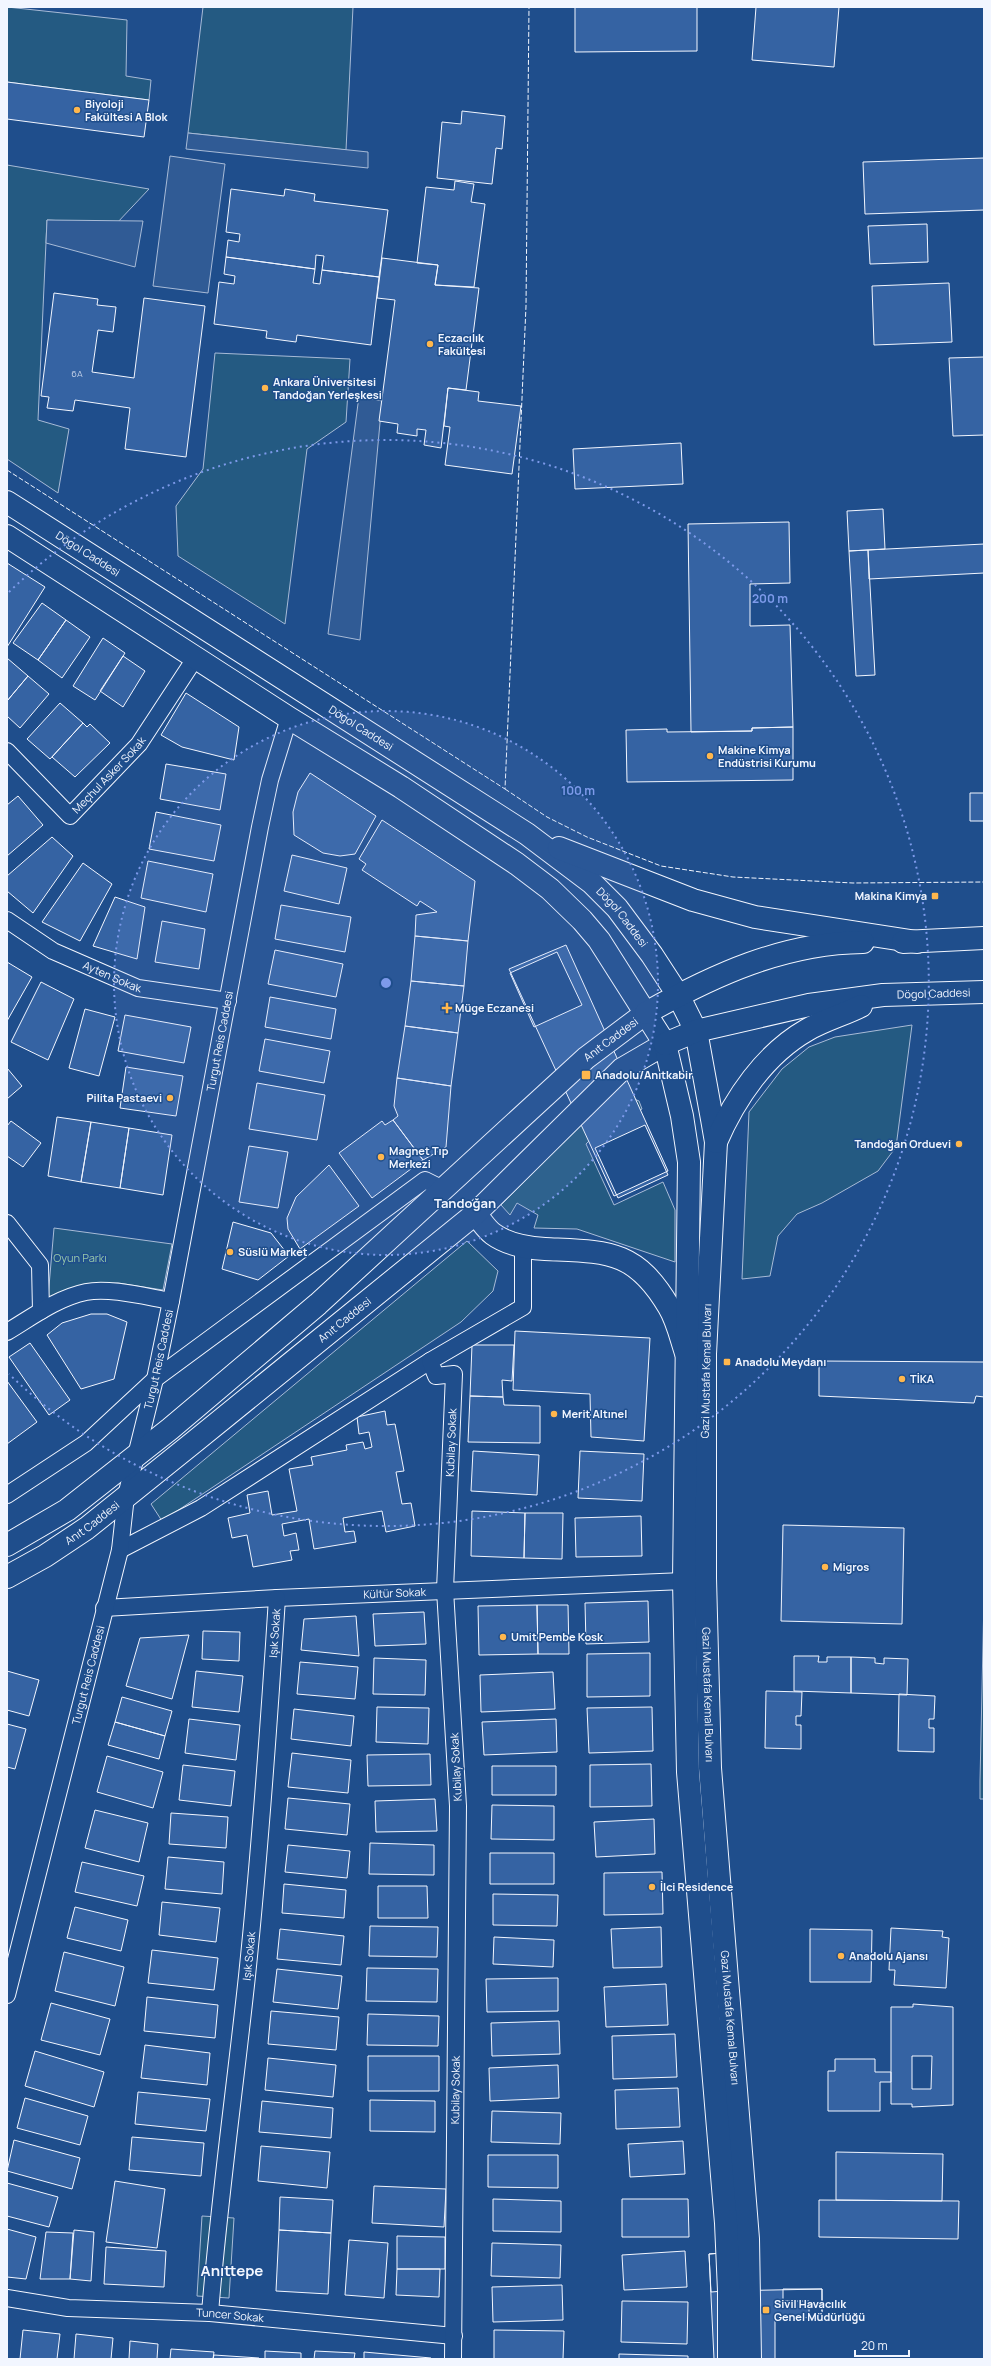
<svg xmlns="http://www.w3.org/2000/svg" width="991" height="2366" viewBox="0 0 991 2366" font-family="Manrope,sans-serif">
<rect width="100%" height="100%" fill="#1f4e8c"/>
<path fill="#245a82" stroke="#a8bbd7" d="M7,7L127,20L126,76L151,80L149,100L7,82Z
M203,7H353L346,150L188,133Z
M7,165L149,189L116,224L47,220L38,420L69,429L58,493L7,459Z
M215,353L350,359L346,422L307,449L285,624L178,556L176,506L203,469Z
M912,1025L896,1147L878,1171L822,1203L797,1214L778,1236L770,1276L742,1279L749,1112L782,1069L809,1047L835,1037Z
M620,1093L639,1101L642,1109L592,1138L586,1144L614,1205L663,1182L675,1210V1262L577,1229L534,1228L538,1215L517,1203L510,1215L501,1205L603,1102Z
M54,1228L172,1244L163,1290L118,1283L83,1285L48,1298Z
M467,1241L498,1271L493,1291L461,1322L162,1521L151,1504Z
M984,1597V1799H980V1781Z
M202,2216L234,2218L229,2298L197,2296Z"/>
<path fill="#305b95" stroke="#a8bbd7" d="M188,133L368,152V168L186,149Z
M170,156L225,164L208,293L153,286Z
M47,220L143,221L135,267L46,243Z
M359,396L382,401L360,640L328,634Z"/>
<path fill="#3563a3" stroke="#f2f6ff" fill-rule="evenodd" d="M575,7H697V51L575,52Z
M756,7H839L834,67L752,60Z
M7,82L149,100L144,137L7,119Z
M462,111L505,116L502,149L496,148L492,184L437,178L442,122L461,124Z
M984,158V210L865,214L863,162Z
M455,181L474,184L471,202L485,204L474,287L435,285L438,265L417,263L426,187L454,190Z
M231,189L284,196L285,189L315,194L314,201L388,210L379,277L322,270L324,256L316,255L315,269L226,257L228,240L239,242L240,234L226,232Z
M927,224L928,262L870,264L868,226Z
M226,257L315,269L313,283L320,284L322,270L379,277L371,345L297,335L296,342L266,338L267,331L214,324L219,282L234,284L235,276L224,274Z
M382,258L438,265L435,285L479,288L466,390L448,388L441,448L424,445L426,430L417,429V436L397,433L398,424L379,421L395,300L377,298Z
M949,283L952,342L874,345L872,286Z
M54,293L98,299L97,305L116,307L113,332L98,330L92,372L134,378L144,298L205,306L186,457L125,449L130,408L75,400L73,411L47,408L49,397L41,396Z
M984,357V435L953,436L949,358Z
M448,388L479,392L478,401L521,406L512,474L445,465L450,427L444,426Z
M681,443L683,484L575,489L573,449Z
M883,509L885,549L849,551L847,511Z
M789,522L790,583L750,584V626L790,625L793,727L752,728V731L691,732L688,524Z
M984,544V573L869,579L868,550Z
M868,550L875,675L856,676L849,551Z
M7,563L45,587L7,647Z
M42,603L66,620L38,660L13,643Z
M66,620L90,637L62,678L38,660Z
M103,638L125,653L95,700L73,686Z
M123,656L145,671L123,707L100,691Z
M7,658L28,676L7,701Z
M28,676L49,694L20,728L7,716V701Z
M186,693L239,727L234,760L182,747L161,735Z
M60,703L83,723L50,759L27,739Z
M83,723L87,727L90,724L110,743L75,777L52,757Z
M793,727V780L627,782L626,730L667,729V732L752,731V728Z
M166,764L226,774L220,810L160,799Z
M310,773L376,816L355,854L340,856L323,853L294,835L293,812L298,792Z
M970,793H984V821H970Z
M18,796L43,825L7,856V805Z
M156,812L221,825L214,861L149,849Z
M382,820L475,881L468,941L415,936L416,915L437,912L420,901L417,906L362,870L366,864L359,859Z
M52,837L73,856L33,913L7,891V876Z
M292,855L347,868L339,904L284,891Z
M148,861L213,874L206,912L141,898Z
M83,863L112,884L80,941L42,922Z
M115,897L145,907L137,959L93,946Z
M281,905L351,917L345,952L275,939Z
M162,921L205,929L199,969L155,962Z
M415,936L468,941L464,986L411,981Z
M566,945L668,1171L614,1196L509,969Z
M275,950L343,964L336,997L268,984Z
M557,952L582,1005L534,1027L510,973Z
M7,962L32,977L7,1021Z
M411,981L464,986L458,1033L405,1026Z
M41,982L74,999L48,1060L11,1042Z
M270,997L336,1009L331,1039L265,1027Z
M85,1009L115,1017L99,1076L69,1068Z
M125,1015L191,1027L184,1063L118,1051Z
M405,1026L458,1033L451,1086L397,1078Z
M265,1039L330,1051L324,1083L259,1071Z
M126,1067L183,1076L176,1116L120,1108Z
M7,1068L22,1086L7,1099Z
M397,1078L451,1086L446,1147L423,1160L393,1120L398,1116L394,1106Z
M257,1083L325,1095L317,1140L249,1129Z
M57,1117L91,1122L81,1182L48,1176Z
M393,1120L423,1160L372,1198L339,1153L382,1121L385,1125Z
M11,1121L41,1143L23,1167L7,1156V1126Z
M91,1122L129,1128L120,1188L81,1182Z
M645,1125L668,1175L618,1198L595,1148Z
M129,1128L172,1135L163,1195L120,1188Z
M249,1146L288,1152L278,1208L239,1202Z
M329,1165L359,1206L300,1249L288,1229L287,1218L296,1197Z
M233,1222L271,1233L289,1256L258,1280L222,1269Z
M91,1314H107L127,1322L114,1379L81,1389L47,1335L62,1323Z
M515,1331L650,1338L644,1441L591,1437L590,1394L513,1390Z
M30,1343L70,1400L49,1415L9,1357Z
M472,1345H514L512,1381L502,1380L503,1397L470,1396Z
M819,1361L984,1362V1397L976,1396L974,1403L819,1396Z
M7,1381L37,1422L7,1444Z
M470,1396L503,1397L504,1405L540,1406V1443L468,1442Z
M385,1411L387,1425L395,1424L404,1471L396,1472L402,1504L411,1503L415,1526L386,1532L382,1511L343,1518L345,1532L354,1531L356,1542L314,1549L309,1519L282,1524L284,1536L296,1533L299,1550L290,1551L292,1560L253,1567L247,1535L232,1538L228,1518L250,1513L247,1495L268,1491L272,1515L297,1511L289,1469L313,1465L311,1457L347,1450L346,1445L363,1442L365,1449L372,1447L369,1432L359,1434L357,1417Z
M473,1451L539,1455L537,1495L471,1491Z
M580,1451L644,1454L642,1501L578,1498Z
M472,1511L525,1513L524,1558L471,1556Z
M525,1513H563L562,1559L524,1558Z
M641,1516L642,1556L576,1557L575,1518Z
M783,1525L904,1528L902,1624L781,1621Z
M648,1601L649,1642L586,1644L585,1603Z
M537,1605H568L569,1654H538Z
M537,1605L538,1654L479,1655L478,1606Z
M424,1612L426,1644L375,1646L373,1614Z
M356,1616L359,1656L301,1650L304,1619Z
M203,1631L240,1632L239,1661L202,1659Z
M189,1635L172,1699L126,1686L140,1638Z
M650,1653V1696L587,1697V1654Z
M794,1656H819L818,1662H827V1657H851V1693L794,1691Z
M851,1657L875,1658V1663L884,1664V1658L908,1659L907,1695L851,1693Z
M374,1658L426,1660L425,1695L373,1694Z
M300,1662L358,1667L355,1699L297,1694Z
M7,1671L39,1680L29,1716L7,1710Z
M196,1671L243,1676L239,1712L192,1707Z
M553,1672L555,1709L481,1712L480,1675Z
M766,1691L802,1692L801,1716H796V1725H801V1749L765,1748Z
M899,1694L935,1696L934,1719H929V1728H934V1752L898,1751Z
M122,1697L172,1711L165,1736L115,1722Z
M377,1707L429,1708L428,1744L376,1742Z
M652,1707L653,1751L589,1753L587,1708Z
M294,1709L354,1716L351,1746L291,1739Z
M189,1719L240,1725L236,1760L185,1753Z
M556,1719L557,1752L484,1755L482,1722Z
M115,1722L165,1736L159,1759L108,1745Z
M7,1724L26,1729L15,1769L7,1767Z
M292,1753L351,1760L348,1793L288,1787Z
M430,1754L431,1785L368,1786L367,1755Z
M107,1756L163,1772L153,1808L97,1792Z
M651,1764L652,1806L590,1807V1765Z
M183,1765L235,1771L231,1806L179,1800Z
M492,1766H556V1795H492Z
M288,1798L350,1804L347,1835L285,1829Z
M435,1799L437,1831L376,1832L375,1801Z
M492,1805L554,1806V1840L491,1839Z
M95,1810L148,1823L139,1862L85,1848Z
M171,1813L228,1817L226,1848L169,1844Z
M654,1819L655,1854L596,1857L594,1822Z
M370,1843L434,1845V1875L369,1874Z
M288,1845L350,1851L347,1878L285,1872Z
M490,1853H554V1884H490Z
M168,1857L224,1862L222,1894L165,1889Z
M82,1862L144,1876L137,1906L75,1892Z
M662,1872L663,1914L604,1915V1873Z
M284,1884L346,1890L344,1918L282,1913Z
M378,1886H427L428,1918H378Z
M493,1894L558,1895L557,1926L493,1925Z
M162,1902L220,1908L216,1942L159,1935Z
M75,1907L128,1920L121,1951L67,1938Z
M370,1926L438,1927L437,1957L369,1956Z
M661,1927L662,1967L613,1968L611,1929Z
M891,1928L943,1931L942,1937L949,1938L946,1988L894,1985L895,1970H889Z
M280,1929L344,1936L341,1965L277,1959Z
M810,1929L872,1930L871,1982H810Z
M494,1937L554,1940L553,1967L493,1964Z
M152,1950L218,1958L214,1990L148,1983Z
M64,1952L124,1967L115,2006L55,1991Z
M367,1968L438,1969L437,2002L366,2001Z
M277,1969L342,1976L338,2009L273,2002Z
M558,1978V2011L487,2012L486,1979Z
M666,1984L668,2025L606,2027L604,1987Z
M147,1997L218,2005L215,2038L144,2031Z
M51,2003L110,2019L100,2055L41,2040Z
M913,2004L953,2007V2105L912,2107V2104H891V2007H913ZM912,2056H932L931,2089H912Z
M271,2011L339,2017L336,2050L268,2044Z
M368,2014L439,2016L438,2046L367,2045Z
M559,2021L560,2054L492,2056L491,2023Z
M675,2034L677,2077L613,2079L612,2036Z
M145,2045L210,2053L207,2085L141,2078Z
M35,2051L104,2072L94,2107L25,2086Z
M368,2056H439V2091H368Z
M268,2058L336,2065L333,2097L265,2090Z
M835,2059H875V2072H891V2082H880V2111H828V2071H835Z
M558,2065L559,2098L490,2101L489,2068Z
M678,2088L680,2127L616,2129L615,2090Z
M138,2092L210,2099L206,2131L135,2124Z
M25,2098L88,2116L80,2145L17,2128Z
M370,2100L435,2101V2132L370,2131Z
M262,2101L333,2108L331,2138L259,2132Z
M492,2111L561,2113L560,2144L491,2142Z
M132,2137L204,2143L201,2176L129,2170Z
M14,2140L80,2158L72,2189L7,2171Z
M683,2141L685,2174L630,2177L628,2144Z
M261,2146L330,2152L327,2188L258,2181Z
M836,2152L943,2154L942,2201L836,2200Z
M488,2155H558V2188L488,2187Z
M115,2181L165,2189L157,2248L106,2242Z
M7,2183L58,2197L49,2227L7,2216Z
M374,2186L446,2189L444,2227L372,2223Z
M280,2197L333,2200L331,2233L279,2230Z
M493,2199L561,2201V2232L493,2231Z
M622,2199H688L689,2237H622Z
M819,2200L959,2201L958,2239L819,2237Z
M7,2229L36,2237L26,2279L7,2277Z
M74,2230L94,2232L91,2281L70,2279Z
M279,2230L331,2233L328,2294L276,2291Z
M46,2232L73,2233L70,2279H40Z
M397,2236L445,2237V2269H397Z
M349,2240L388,2243L384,2298L345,2295Z
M492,2243L561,2245L560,2278L491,2276Z
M106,2247L166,2251L164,2287L104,2284Z
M685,2251L687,2287L624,2290L622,2255Z
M722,2253L724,2291L822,2289V2318L775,2317V2359H714L709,2254Z
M722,2253L724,2291L711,2292L709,2254Z
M397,2269H440L439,2297L396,2295Z
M562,2285L563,2320L493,2322L492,2287Z
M783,2289H822V2318H809V2301H783Z
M622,2301L688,2302L687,2344L621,2342Z
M23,2330L60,2334L57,2359H20Z
M494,2330L564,2331L563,2359H494Z
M76,2334L113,2338L111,2359H74Z
M130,2341L158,2344L157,2359H129Z
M171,2349L214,2352L213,2359H170Z
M265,2351L301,2353V2359H265Z
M315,2351L355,2353L354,2359H314Z
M364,2352L431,2358V2359H364Z
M619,2354L688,2356V2359H619Z
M214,2355L259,2358V2359H213Z"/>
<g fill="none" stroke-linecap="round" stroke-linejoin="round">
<g stroke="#f2f6ff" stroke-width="18">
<g id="street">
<path id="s1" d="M7,751L70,816L139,744L196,657"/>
<path id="s2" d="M7,920L53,951L138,988L228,1001"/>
<path d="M7,1223L40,1265L41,1311"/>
<path d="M7,1332C32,1317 57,1298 86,1292C109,1287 147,1297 171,1301"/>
<path d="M7,1495L86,1443L155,1379L425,1180L445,1190"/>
<path d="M120,1550L201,1508L430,1361"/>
<path id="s3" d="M104,1608L277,1598L684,1581"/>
<path id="s4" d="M7,1995L120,1550L126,1496L155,1379L171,1301L260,827L270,780L289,718"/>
<path id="s5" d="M7,2298L68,2308L210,2313L454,2336"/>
<path id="s6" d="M210,2313C219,2200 235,2088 247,1976C260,1850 269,1724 277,1598"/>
<path id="s7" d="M453,2359L458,1806L445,1590L454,1374L436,1376L430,1361L523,1307V1248"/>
</g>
</g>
<g stroke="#f2f6ff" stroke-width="24">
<g id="secondary">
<path d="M475,1214C481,1220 486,1229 493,1234C508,1245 528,1248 545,1249C607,1252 635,1249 669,1307C677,1320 681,1338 686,1353"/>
<path id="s8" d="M7,1545L67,1510L170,1429L318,1304L586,1058L646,1013"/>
<path id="s9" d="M7,1577L45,1556L87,1528L194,1442L475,1214L622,1069L665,1044"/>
</g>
</g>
<g stroke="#f2f6ff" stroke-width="24">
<g id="primary">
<path id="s10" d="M7,502L527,834L592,883L617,908L652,955L678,995L696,1031L712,1119L716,1142L705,1354V1578L710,1768L748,2239L750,2359"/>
<path d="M7,536L289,718L401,787L517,864L550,889L582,920L599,940L665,1044L682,1116L689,1162L684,1581L688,1772L726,2223L729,2291V2359"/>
<path d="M559,848L693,900L755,917L917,942"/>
<path d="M903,942L984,938"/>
<path d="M646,1013C714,975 783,943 863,942"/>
<path id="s11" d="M665,1044L696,1031L809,1005L883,995L984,992"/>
<path d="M716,1142C735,1098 765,1054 807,1030C824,1020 843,1015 861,1006"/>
</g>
</g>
<use href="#street" stroke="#1f4e8c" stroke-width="16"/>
<use href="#secondary" stroke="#1f4e8c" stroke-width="22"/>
<use href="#primary" stroke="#1f4e8c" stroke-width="22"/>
<path stroke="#f2f6ff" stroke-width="1" stroke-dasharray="5 2" stroke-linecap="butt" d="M7,470L505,789L526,306L529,7
M505,789L547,817L587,837L661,866L733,877L853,883L984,882"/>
</g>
<circle cx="386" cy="983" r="272" fill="#7d9aea" fill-opacity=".12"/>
<g fill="none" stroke="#7d9aea" stroke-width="2" stroke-dasharray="2 4">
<circle cx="386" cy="983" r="272"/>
<path d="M9 592A543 543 0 1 1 9 1374"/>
</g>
<g fill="#ffb74d" stroke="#1f4e8c" stroke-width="1.5">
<circle cx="77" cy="110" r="4"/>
<circle cx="430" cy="344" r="4"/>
<circle cx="265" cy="388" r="4"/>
<circle cx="710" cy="756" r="4"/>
<rect x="931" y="892" width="8" height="8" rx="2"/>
<path d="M445 1002h4v4h4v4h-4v4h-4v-4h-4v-4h4z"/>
<rect x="581" y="1070" width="10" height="10" rx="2"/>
<circle cx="170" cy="1098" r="4"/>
<circle cx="959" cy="1144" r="4"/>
<circle cx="381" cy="1157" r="4"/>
<circle cx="230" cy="1252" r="4"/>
<rect x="723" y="1358" width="8" height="8" rx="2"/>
<circle cx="902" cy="1379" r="4"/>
<circle cx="554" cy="1414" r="4"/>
<circle cx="825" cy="1567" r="4"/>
<circle cx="503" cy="1637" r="4"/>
<circle cx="652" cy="1887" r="4"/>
<circle cx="841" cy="1956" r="4"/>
<rect x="762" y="2306" width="8" height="8" rx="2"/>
</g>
<g text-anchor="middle" stroke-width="3" stroke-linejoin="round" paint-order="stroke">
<g font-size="9" fill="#c3d1e8">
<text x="77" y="377">6A</text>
</g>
<g font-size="11" font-weight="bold" fill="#f2f6ff" stroke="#1f4e8c" text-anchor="start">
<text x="85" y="108">Biyoloji<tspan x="85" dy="13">Fakültesi A Blok</tspan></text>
<text x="438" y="342">Eczacılık<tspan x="438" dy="13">Fakültesi</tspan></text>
<text x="273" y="386">Ankara Üniversitesi<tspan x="273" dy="13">Tandoğan Yerleşkesi</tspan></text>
<text x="718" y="754">Makine Kimya<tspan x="718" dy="13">Endüstrisi Kurumu</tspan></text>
<text x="927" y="900" text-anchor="end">Makina Kimya</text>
<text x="455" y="1012">Müge Eczanesi</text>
<text x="595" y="1079">Anadolu/Anıtkabir</text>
<text x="162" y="1102" text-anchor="end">Pilita Pastaevi</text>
<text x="951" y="1148" text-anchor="end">Tandoğan Orduevi</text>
<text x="389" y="1155">Magnet Tıp<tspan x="389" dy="13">Merkezi</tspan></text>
<text x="238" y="1256">Süslü Market</text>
<text x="735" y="1366">Anadolu Meydanı</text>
<text x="910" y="1383">TİKA</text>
<text x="562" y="1418">Merit Altınel</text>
<text x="833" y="1571">Migros</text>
<text x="511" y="1641">Umit Pembe Kosk</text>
<text x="660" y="1891">İlci Residence</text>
<text x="849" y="1960">Anadolu Ajansı</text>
<text x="774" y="2308">Sivil Havacılık<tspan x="774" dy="13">Genel Müdürlüğü</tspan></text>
</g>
<g font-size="11" fill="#f2f6ff" stroke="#1f4e8c">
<text dy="4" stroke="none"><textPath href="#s10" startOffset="96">Dögol Caddesi</textPath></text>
<text dy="4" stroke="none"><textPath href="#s10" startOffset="420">Dögol Caddesi</textPath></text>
<text dy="4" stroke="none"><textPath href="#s1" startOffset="147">Meçhul Asker Sokak</textPath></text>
<text dy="4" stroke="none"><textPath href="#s10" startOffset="744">Dögol Caddesi</textPath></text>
<text dy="4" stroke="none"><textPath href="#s2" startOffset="120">Ayten Sokak</textPath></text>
<text dy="4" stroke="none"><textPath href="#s11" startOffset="275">Dögol Caddesi</textPath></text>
<text dy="4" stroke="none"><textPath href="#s8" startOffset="789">Anıt Caddesi</textPath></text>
<text dy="4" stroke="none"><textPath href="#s4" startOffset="978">Turgut Reis Caddesi</textPath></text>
<text dy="4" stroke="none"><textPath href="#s9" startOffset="425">Anıt Caddesi</textPath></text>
<text dy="4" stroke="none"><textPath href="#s4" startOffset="654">Turgut Reis Caddesi</textPath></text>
<text transform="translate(706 1371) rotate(-89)" y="4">Gazi Mustafa Kemal Bulvarı</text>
<text dy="4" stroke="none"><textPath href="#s7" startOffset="917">Kubilay Sokak</textPath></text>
<text dy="4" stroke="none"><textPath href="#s9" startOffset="101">Anıt Caddesi</textPath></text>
<text dy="4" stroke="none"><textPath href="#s3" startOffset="291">Kültür Sokak</textPath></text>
<text dy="4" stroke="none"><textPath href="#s6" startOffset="683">Işık Sokak</textPath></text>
<text dy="4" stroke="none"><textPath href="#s4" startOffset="330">Turgut Reis Caddesi</textPath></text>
<text dy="4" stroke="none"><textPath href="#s10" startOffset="1546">Gazi Mustafa Kemal Bulvarı</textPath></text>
<text transform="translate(456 1767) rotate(-93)" y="4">Kubilay Sokak</text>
<text dy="4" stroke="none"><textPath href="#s6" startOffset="359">Işık Sokak</textPath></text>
<text dy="4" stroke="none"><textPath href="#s10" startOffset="1870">Gazi Mustafa Kemal Bulvarı</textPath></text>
<text dy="4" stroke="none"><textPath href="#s7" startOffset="269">Kubilay Sokak</textPath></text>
<text dy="4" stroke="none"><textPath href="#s5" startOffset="224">Tuncer Sokak</textPath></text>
</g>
<g font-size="11" fill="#97c8a6" stroke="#1f4e8c">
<text x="80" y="1262">Oyun Parkı</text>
</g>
<g font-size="13" font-weight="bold" fill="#f2f6ff" stroke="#1f4e8c">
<text x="465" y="1208">Tandoğan</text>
</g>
<g font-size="15" font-weight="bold" fill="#f2f6ff" stroke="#1f4e8c">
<text x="232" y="2276">Anıttepe</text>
</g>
</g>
<circle cx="386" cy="983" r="6" fill="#7d9aea" stroke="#1f4e8c" stroke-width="2"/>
<g font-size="12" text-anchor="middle" font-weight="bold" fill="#7d9aea" stroke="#1f4e8c" stroke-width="3" stroke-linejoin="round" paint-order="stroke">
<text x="770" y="603">200 m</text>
<text x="578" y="795">100 m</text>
</g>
<rect width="991" height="2366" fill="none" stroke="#f2f6ff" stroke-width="16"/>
<path d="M855 2350v6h54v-6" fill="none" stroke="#f2f6ff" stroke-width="2"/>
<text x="861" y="2350" font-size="12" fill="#f2f6ff" stroke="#1f4e8c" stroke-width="3" paint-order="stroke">20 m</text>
</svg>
